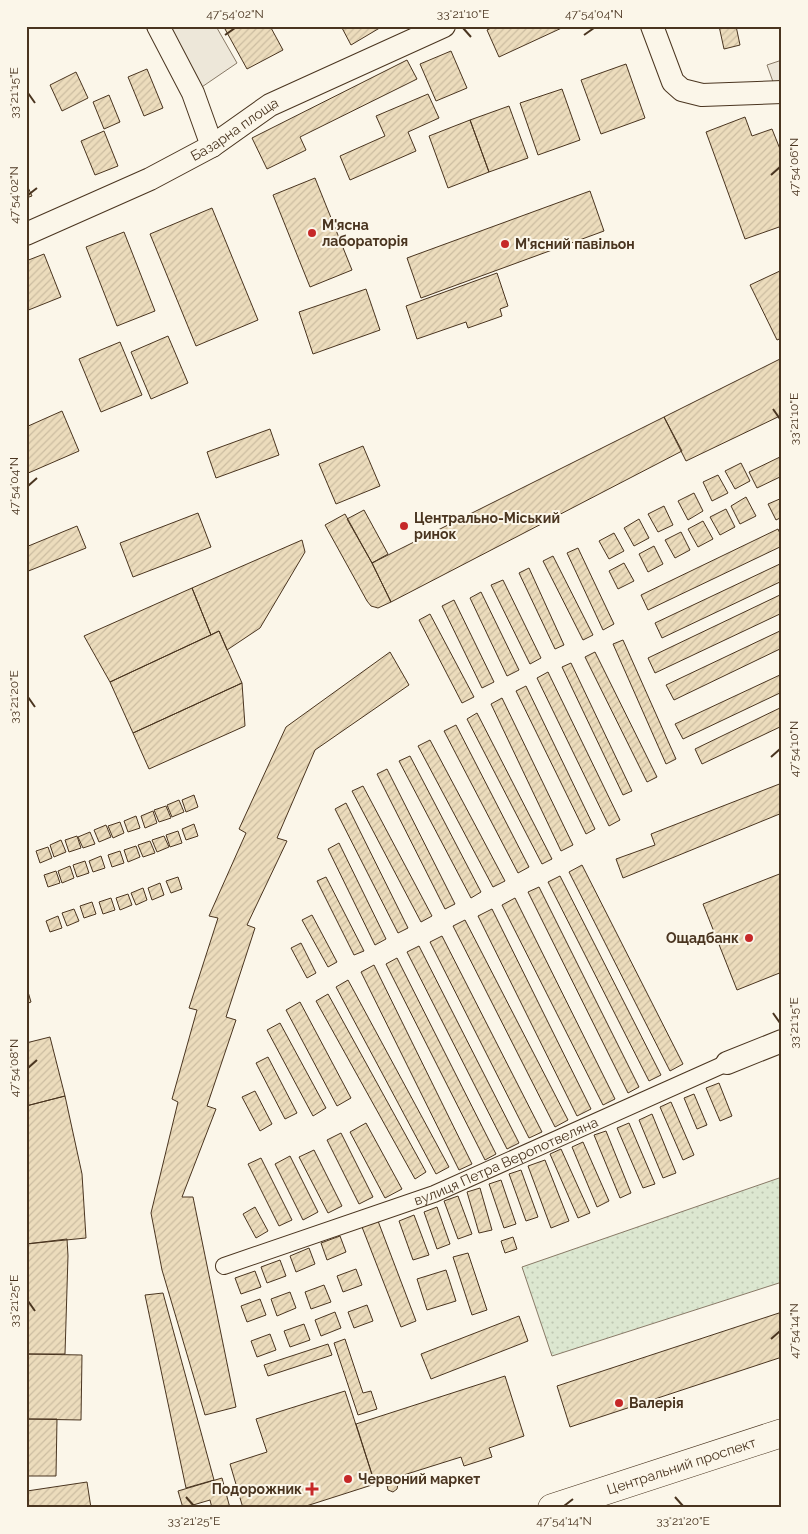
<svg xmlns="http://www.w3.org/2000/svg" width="808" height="1534" viewBox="0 0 808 1534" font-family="Raleway,sans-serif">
<defs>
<pattern id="grass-dots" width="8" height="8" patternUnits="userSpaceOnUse" patternTransform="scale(1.25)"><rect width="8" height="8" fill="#dce7d0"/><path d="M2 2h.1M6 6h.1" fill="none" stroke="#bec7b2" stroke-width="1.8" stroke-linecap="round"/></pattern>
<pattern id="building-hatch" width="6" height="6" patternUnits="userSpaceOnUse" patternTransform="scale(1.25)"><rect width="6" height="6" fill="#ecdcbc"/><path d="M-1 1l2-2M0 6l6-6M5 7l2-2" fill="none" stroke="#ccbda1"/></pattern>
</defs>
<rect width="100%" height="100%" fill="#fbf6e9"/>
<path fill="url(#grass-dots)" stroke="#887966" d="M782,1177V1282L552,1356L522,1267Z"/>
<path fill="#ede7d9" stroke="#887966" d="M158,26H220L217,28L237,63L193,93Z
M782,60V107L767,65Z"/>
<path fill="url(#building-hatch)" stroke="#4a3520" d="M231,26H270L283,50L247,69L225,29Z
M341,26H383L351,45Z
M495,26H566L499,57L487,30Z
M719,26H736L740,45L724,49Z
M451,51L467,88L436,101L420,64Z
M407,60L417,79L300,137L306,150L267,169L252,138Z
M626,64L645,118L601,134L581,80Z
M147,69L163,108L144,116L128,77Z
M76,72L88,98L62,111L50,85Z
M562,89L580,140L538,155L520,103Z
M428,94L439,118L408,132L416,151L350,180L340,156L385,136L376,116Z
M109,95L120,122L104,129L93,102Z
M509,106L528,158L489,172L470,120Z
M745,117L752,136L772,129L782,154V226L745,239L706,132Z
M470,120L489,172L448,188L429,136Z
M104,131L118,166L95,175L81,141Z
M315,178L352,270L310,287L273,195Z
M26,183L32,196L26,198Z
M590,191L604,231L421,298L407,258Z
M212,208L258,320L196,346L150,234Z
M124,232L155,311L117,326L86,247Z
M44,254L61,297L26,311V261Z
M782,270V338L777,340L750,285Z
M497,273L508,306L500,309L502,316L468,328L466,322L417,339L406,306Z
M366,289L380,330L313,354L299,312Z
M168,336L188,383L151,399L131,352Z
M120,342L142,395L101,412L79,359Z
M782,358V415L686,461L664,417Z
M62,411L79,451L26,474V427Z
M664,417L682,451L391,602L372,563Z
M270,429L279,455L216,478L207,452Z
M363,446L380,486L336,504L319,464Z
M782,456V476L757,488L749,472Z
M741,463L750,481L735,489L725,471Z
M718,475L728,493L712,501L703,482Z
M694,493L703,511L688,520L678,501Z
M746,497L756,516L740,524L731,506Z
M782,498V517L776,520L768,504Z
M664,506L673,525L658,532L648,514Z
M726,509L735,527L720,535L710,517Z
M364,510L388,554L372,563L347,519Z
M198,513L211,547L133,577L120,543Z
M345,514L372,563L391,602L378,608L371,606L367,601L325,525Z
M639,519L649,538L634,546L624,528Z
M703,521L713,539L698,547L688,529Z
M77,526L86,548L26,572V547Z
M778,529L782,538V546L648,610L641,595Z
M681,532L690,550L675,558L665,540Z
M614,533L624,551L609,559L599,541Z
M302,540L305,552L260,628L227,650L219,631L211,635L192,588Z
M654,546L663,564L648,572L639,554Z
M578,548L614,624L603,630L567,553Z
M553,556L593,635L583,640L543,561Z
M624,563L634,581L618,589L609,571Z
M782,563V581L662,638L655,623Z
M529,568L564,645L555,649L519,573Z
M503,580L541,658L530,664L491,585Z
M192,588L211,635L110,682L84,636Z
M481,592L519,670L507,676L470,598Z
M782,594V613L655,673L648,658Z
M454,600L494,682L482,688L442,606Z
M430,614L474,697L462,703L419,620Z
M782,630V648L674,700L666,685Z
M219,631L242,683L133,733L110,682Z
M623,640L676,759L666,764L613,644Z
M390,652L409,685L315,750L277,838L287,841L247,925L255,928L226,1017L236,1020L207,1106L216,1109L182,1197H193L236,1407L205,1415L162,1270L151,1213L178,1102L172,1099L197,1010L189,1008L218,918L209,916L246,833L239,829L286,727Z
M595,652L657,777L647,782L585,657Z
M571,663L632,791L623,795L562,667Z
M548,672L620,820L609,826L537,678Z
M782,674V692L683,739L675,724Z
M242,683L245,726L149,769L133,733Z
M526,686L595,829L586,834L516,691Z
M502,698L573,845L561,851L491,704Z
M782,707V726L702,764L695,749Z
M477,713L552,859L542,864L467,719Z
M456,725L529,867L518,873L444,731Z
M430,740L505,881L493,887L418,746Z
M410,756L481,892L471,898L399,761Z
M387,769L455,904L445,909L377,774Z
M782,783V813L623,878L616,859L655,845L651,834Z
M363,786L432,916L421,922L352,791Z
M194,795L198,807L186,812L182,800Z
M179,800L184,812L172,817L167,805Z
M346,803L408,928L398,933L335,809Z
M166,806L171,818L159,822L154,810Z
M153,811L157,823L145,828L141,816Z
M136,816L140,828L128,832L124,821Z
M120,822L124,833L113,838L108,826Z
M194,824L198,836L186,840L182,829Z
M106,825L111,837L99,842L94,830Z
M178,831L182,843L170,847L166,835Z
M90,832L95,844L83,848L78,837Z
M77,836L81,848L69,852L65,840Z
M164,836L169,847L157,852L152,840Z
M61,840L66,852L54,857L50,845Z
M150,841L155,853L143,857L138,845Z
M339,843L386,939L375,945L328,849Z
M136,846L140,857L128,862L124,850Z
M48,847L52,858L40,863L36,851Z
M120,851L124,863L112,867L108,855Z
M101,856L105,868L93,872L89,861Z
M85,861L89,873L77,877L73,865Z
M582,865L683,1064L670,1071L569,872Z
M70,866L74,878L62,883L58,871Z
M56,871L60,883L48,887L44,875Z
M782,873V972L737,990L703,904Z
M560,876L661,1075L649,1081L548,882Z
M178,877L182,889L171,893L166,881Z
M326,877L364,951L354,955L317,881Z
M160,883L164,895L152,900L148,888Z
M539,887L639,1087L628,1093L528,892Z
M143,888L147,900L136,905L131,893Z
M128,894L132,905L120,910L116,898Z
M111,898L115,910L103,914L99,902Z
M515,898L615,1099L603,1105L502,905Z
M92,902L96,914L84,918L80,906Z
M74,909L79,921L67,926L62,913Z
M492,909L591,1109L577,1116L478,916Z
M312,915L337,962L328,967L302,920Z
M58,916L62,928L50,932L46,921Z
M465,920L568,1120L555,1127L453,926Z
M442,936L542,1132L529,1138L430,942Z
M301,943L316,973L307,978L291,948Z
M419,946L519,1143L507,1149L407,952Z
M397,958L496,1154L485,1160L386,964Z
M374,965L472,1164L459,1170L361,972Z
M348,980L449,1167L436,1174L336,987Z
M26,985L31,1002L26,1004Z
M328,994L426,1172L415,1179L316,1001Z
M300,1002L351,1098L337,1106L286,1010Z
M280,1023L326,1108L313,1116L267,1030Z
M50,1037L65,1096L26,1106V1043Z
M268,1057L297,1113L285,1119L256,1063Z
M719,1083L732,1116L720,1121L706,1088Z
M255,1091L272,1124L260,1131L242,1097Z
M694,1094L707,1125L697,1129L684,1098Z
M65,1096L82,1174L86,1238L26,1244V1106Z
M671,1102L694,1155L683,1160L660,1107Z
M652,1114L676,1173L663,1178L639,1120Z
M366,1123L402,1189L385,1198L350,1132Z
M629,1123L655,1184L643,1188L617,1128Z
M606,1131L631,1193L620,1198L594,1135Z
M341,1133L373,1197L359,1204L327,1140Z
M583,1142L609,1201L597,1207L572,1147Z
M561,1149L590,1213L578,1218L550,1154Z
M314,1150L342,1206L328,1213L299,1157Z
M290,1156L318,1212L303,1220L275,1164Z
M261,1158L292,1220L279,1226L248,1164Z
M545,1160L569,1221L551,1228L528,1166Z
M521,1170L538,1217L526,1221L509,1174Z
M501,1180L516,1224L504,1228L489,1184Z
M480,1188L492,1230L479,1233L467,1192Z
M458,1196L472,1234L458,1239L444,1201Z
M255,1207L268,1231L256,1238L243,1214Z
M437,1207L450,1244L437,1249L424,1212Z
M414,1215L429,1255L413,1260L399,1221Z
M378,1221L416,1321L401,1327L362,1227Z
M340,1236L346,1252L327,1260L321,1243Z
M513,1237L517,1249L505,1253L501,1241Z
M67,1239L68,1256L65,1354H26V1244Z
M309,1248L315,1264L296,1272L290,1256Z
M468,1253L487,1310L472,1315L453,1257Z
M280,1260L286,1276L267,1283L261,1267Z
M356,1269L362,1285L343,1292L337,1276Z
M446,1270L456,1301L427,1310L417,1279Z
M255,1271L261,1287L241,1294L235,1278Z
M324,1285L331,1302L311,1309L305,1292Z
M290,1292L296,1308L277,1316L271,1299Z
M163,1293L214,1480L186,1488L145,1295Z
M260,1299L266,1315L247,1322L241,1306Z
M367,1305L373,1321L354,1328L348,1312Z
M335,1312L341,1328L321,1336L315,1320Z
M782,1312V1357L570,1427L557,1386Z
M519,1316L528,1341L431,1379L421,1354Z
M304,1324L310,1340L290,1347L284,1331Z
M270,1334L276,1350L257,1357L251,1341Z
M345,1339L363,1393L371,1391L377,1409L358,1415L334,1343Z
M328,1344L332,1355L268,1376L264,1365Z
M26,1354L82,1355L81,1420L26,1419Z
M505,1376L524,1436L489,1448L492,1457L464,1466L461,1457L375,1484L356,1424Z
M345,1391L375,1484L300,1508H243L230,1464L267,1452L256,1419Z
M26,1419H57L56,1476H26Z
M222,1478L230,1508H212L210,1500L183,1508L178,1491Z
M389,1481H395L398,1484L397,1489L393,1492L388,1490L387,1485Z
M87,1482L91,1508H29L27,1491Z"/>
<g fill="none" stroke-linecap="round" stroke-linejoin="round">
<g stroke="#4a3520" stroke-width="18">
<g id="pedestrian">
<path id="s1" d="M224,1266L434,1194L727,1063"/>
</g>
</g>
<g stroke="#4a3520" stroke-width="24">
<g id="minor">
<path d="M158,26L193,93L212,146"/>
<path d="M652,26L673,82L682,90L702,95L782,92"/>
<path id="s2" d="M26,234L150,179L212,146L270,105L444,26"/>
<path d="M727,1063L782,1041"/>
</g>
</g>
<g stroke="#4a3520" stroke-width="29">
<g id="primary">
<path id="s3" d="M552,1508L782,1433"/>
</g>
</g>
<use href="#pedestrian" stroke="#fbf6e9" stroke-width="16"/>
<use href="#minor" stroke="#fbf6e9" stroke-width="22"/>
<use href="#primary" stroke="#fbf6e9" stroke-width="28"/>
</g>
<path fill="none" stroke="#4a3520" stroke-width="2" d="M463,28L471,37M225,35L235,28M584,35L594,28M28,93L35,103M771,175L780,167M28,195L37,188M773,409L780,419M28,486L37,478M28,697L35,707M771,757L780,749M773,1013L780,1023M28,1068L37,1060M28,1301L35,1311M771,1339L780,1331M186,1497L194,1506M675,1497L683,1506M564,1506L573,1499"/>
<g fill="#c62828" stroke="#fbf6e9" stroke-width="2">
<circle cx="312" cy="233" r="5"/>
<circle cx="505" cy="244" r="5"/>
<circle cx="404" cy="526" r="5"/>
<circle cx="749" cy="938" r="5"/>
<circle cx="619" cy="1403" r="5"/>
<circle cx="348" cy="1479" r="5"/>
<path d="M309.5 1481.5h5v5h5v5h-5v5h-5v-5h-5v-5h5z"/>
</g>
<g text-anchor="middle" stroke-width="4" stroke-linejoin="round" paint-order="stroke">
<g font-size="14" fill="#4a3520" stroke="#fbf6e9">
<text dy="5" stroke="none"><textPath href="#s2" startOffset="234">Базарна площа</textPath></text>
<text dy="5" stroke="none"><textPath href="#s1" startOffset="301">вулиця Петра Веропотвеляна</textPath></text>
<text dy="5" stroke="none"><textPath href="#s3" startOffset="136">Центральний проспект</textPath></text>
</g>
<g font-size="14" font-weight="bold" fill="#4a3520" stroke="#fbf6e9" text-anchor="start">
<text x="322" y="230">М'ясна<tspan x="322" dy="16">лабораторія</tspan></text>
<text x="515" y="249">М'ясний павільон</text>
<text x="414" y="523">Центрально-Міський<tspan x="414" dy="16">ринок</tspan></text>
<text x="739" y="943" text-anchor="end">Ощадбанк</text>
<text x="629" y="1408">Валерія</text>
<text x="358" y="1484">Червоний маркет</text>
<text x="302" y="1494" text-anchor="end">Подорожник</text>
</g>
</g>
<rect width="808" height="1534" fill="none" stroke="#fbf6e9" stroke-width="55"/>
<rect x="28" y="28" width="752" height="1478" fill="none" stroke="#4a3520" stroke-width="2"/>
<g font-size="12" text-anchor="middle" fill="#4a3520">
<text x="235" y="18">47°54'02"N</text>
<text x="463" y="18">33°21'10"E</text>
<text x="594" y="18">47°54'04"N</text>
<text transform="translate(14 93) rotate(-90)" y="4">33°21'15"E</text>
<text transform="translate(794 167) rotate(-90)" y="4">47°54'06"N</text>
<text transform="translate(14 195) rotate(-90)" y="4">47°54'02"N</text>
<text transform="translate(794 419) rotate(-90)" y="4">33°21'10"E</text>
<text transform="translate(14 486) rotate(-90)" y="4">47°54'04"N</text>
<text transform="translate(14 697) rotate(-90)" y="4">33°21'20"E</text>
<text transform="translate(794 749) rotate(-90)" y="4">47°54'10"N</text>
<text transform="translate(794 1023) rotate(-90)" y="4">33°21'15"E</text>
<text transform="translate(14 1068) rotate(-90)" y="4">47°54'08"N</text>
<text transform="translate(14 1301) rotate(-90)" y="4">33°21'25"E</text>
<text transform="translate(794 1331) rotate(-90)" y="4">47°54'14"N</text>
<text x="194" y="1525">33°21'25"E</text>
<text x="564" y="1525">47°54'14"N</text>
<text x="683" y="1525">33°21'20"E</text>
</g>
</svg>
